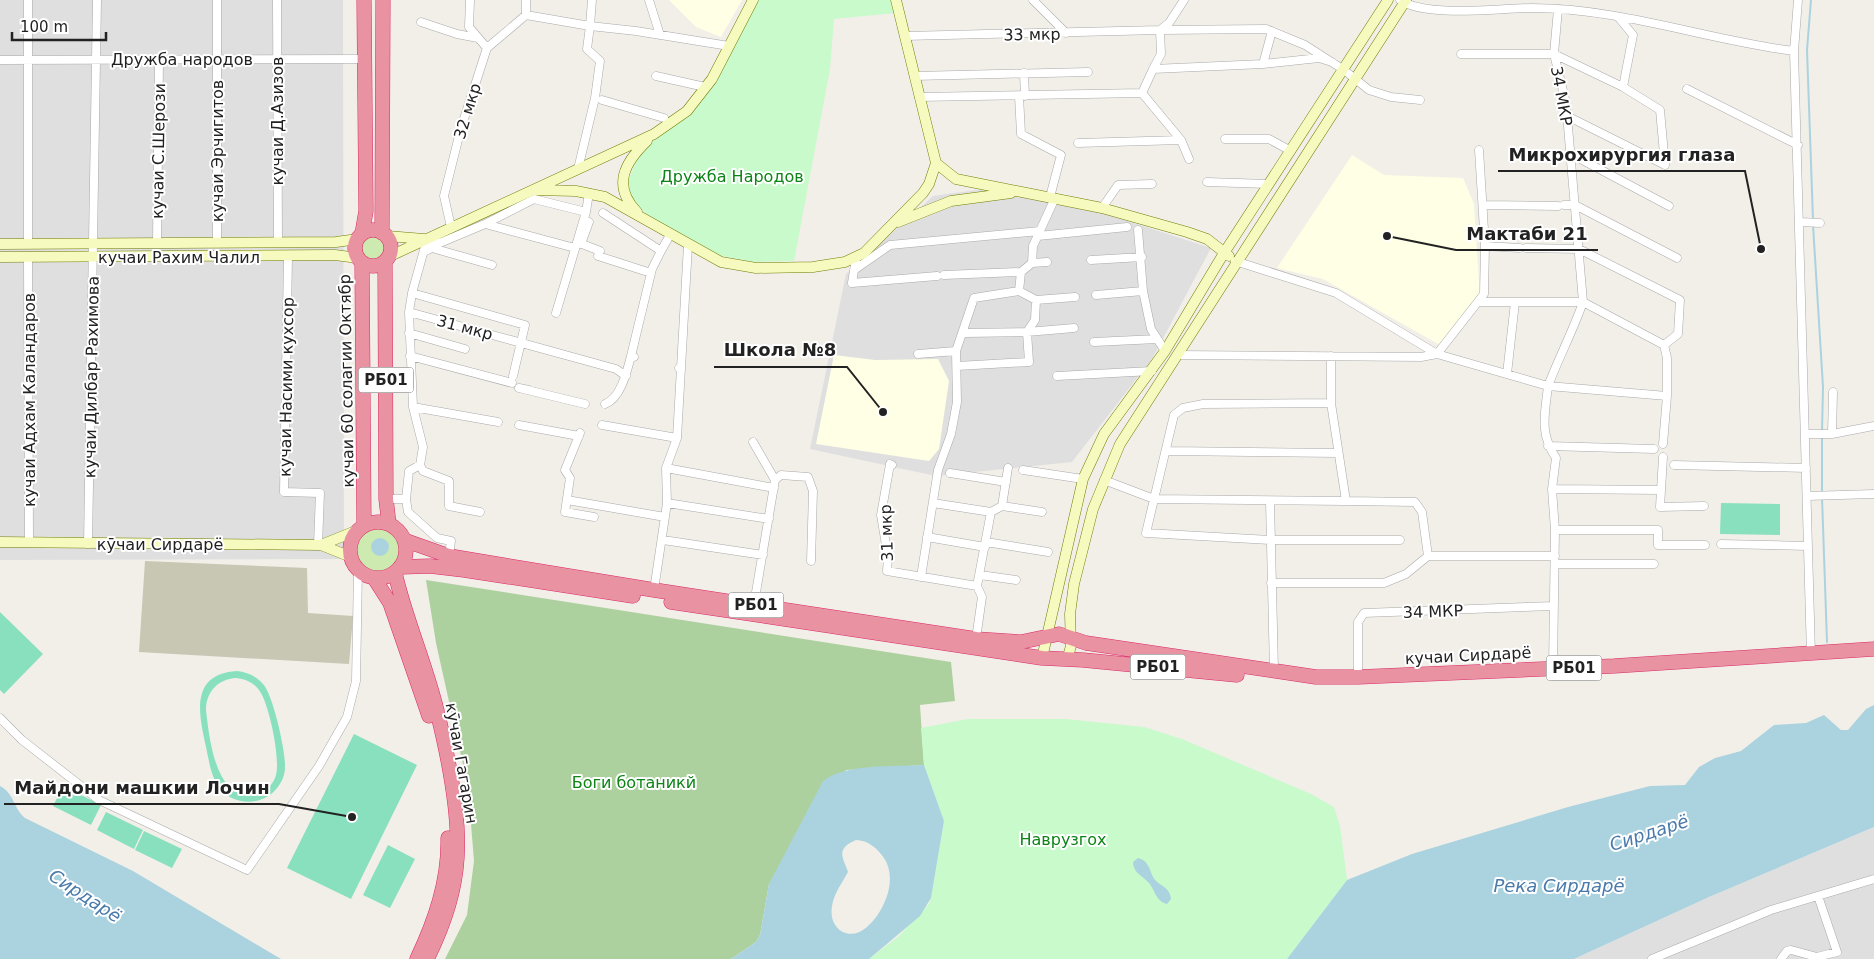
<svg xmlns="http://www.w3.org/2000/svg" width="1874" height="959" viewBox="0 0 1874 959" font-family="'DejaVu Sans',sans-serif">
<rect width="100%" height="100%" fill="#f2efe9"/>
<path fill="#e0dfdf" d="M0,0H343L344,559L0,560Z
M991,188L1087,208L1211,248L1152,359L1072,462L936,476L810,449L846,274L933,196Z
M1874,827V959H1574L1709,897Z"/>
<path fill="#ffffe5" d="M669,0H742L721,37L696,27Z
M1352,155L1384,175L1463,178L1474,204L1480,297L1440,345L1323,279L1277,268Z
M834,355L875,360L938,359L949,381L939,449L929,461L816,444Z"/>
<path fill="#c7c7b4" d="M145,561L307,568L308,613L353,616L349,664L139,652Z"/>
<path fill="#cdebb0" d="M362 248a11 11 0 1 1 22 0a11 11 0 1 1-22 0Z
M355 550a23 23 0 1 1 46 0a23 23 0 1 1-46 0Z"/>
<path fill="#add19e" d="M426,580L951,662L955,701L920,705L924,765L846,770L769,884L760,935L756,942L731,959H445L467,915L474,861L468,787L436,643Z"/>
<path fill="#c8facc" d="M757,0H892L895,13L834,19L830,69L794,261L753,262L717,255L648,215L637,206L630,194L628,181L638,157L648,145L702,101Z
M968,719H1066L1144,727L1182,739L1311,794L1334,807L1340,826L1347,880L1287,959H869L899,936L929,904L931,898L944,821L924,765L921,728Z"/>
<path fill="#88e0be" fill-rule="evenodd" d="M1721,503L1780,504V535L1720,534Z
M0,612L43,654L4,694L0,690Z
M237,671C247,672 256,676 263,684C273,694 286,753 285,767C285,775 282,782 277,788C263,806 236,806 221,790C211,778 209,761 206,747C199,715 189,674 237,671ZM236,678C246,679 254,683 259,690C269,702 282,764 275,778C271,788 262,794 252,795C215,799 209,736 206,710C206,692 218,679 236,678Z
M354,734L417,765L351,899L287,868Z
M63,786L101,805L91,825L53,806Z
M106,812L143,830L134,849L97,830Z
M144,831L182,849L172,868L135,850Z
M388,845L415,859L390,908L363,895Z"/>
<path fill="#aad3df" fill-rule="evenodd" d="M371 547a9 9 0 1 1 18 0a9 9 0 1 1-18 0Z
M1874,705V827L1709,897L1574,959H1287L1347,880L1412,854L1568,807L1650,786L1685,785L1699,767L1715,758L1741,751L1774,725L1806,723L1824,715L1841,730H1848L1866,709Z
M924,765L944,821L931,898L920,916L869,959H731L756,942L760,935L769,884L823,781C846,763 895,767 924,765ZM856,840C868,840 878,849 884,858C898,879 885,911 867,927C849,943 828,929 832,906C834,893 842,883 848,872C843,857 835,849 856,840Z
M0,786C15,794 13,808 25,818L133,871L281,959H0Z
M1138,858C1149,861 1149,869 1153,877C1158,886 1170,886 1171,899L1167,904C1155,901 1155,889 1148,882C1141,875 1133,872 1133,862Z"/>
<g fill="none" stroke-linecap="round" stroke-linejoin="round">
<path stroke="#aad3df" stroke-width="2" d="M1811,0L1807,50L1813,220
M1813,225L1823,387L1822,432
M1822,492V437
M1822,497L1827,642"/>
<g stroke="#a9a9a9" stroke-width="9">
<path id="street" d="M28,0V243
M277,0L278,242
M592,0L590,26L636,31L729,46
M649,0L660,35
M1033,0L1066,33
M1400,0C1426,18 1499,8 1531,8C1621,8 1707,40 1794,51
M1798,0L1794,51L1811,655
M1558,9L1554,54L1566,103L1583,302C1573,331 1559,357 1548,386L1667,396L1663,444
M526,15L590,26L587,49L600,61L595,98L578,169
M1619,18L1633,35L1623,87L1660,110L1665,165
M421,22L457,34L478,38
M905,36L1160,30L1169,23L1184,0
M487,48L526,15V0
M1461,54H1554L1623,87
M0,60L365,59
M1332,62L1319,58L1263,64L1153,69L1161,54L1160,30L1266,29L1305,45L1344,70L1369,90L1391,97L1420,100
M1263,64L1272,31
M1024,73L1025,96
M656,76L705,87
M914,76L1088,72
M1687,89L1798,145
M1142,93L1181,140L1189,159
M1142,93L1155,65
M1019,96L1021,134L1061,155L1050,197
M919,97L1142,93
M602,100L664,118
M1567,116L1665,165
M1225,139H1269L1291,151
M1078,143L1181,140
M1571,154L1669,206
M1207,182L1269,184
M1483,205L1558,206
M1564,205H1575L1677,258
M1102,208L1118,185L1152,184
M586,212L589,193
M603,213L661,251L670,235
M1801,222L1820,223
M485,224L575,248
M451,227L444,196L461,128L487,48L469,27L470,0
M1138,230L1143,291
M1038,236L1127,227
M577,242L600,251L598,256L651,273
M157,243L159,60
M217,243V0
M426,243L412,293L409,312L413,407L498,422
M581,244L589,222
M425,246L442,242L485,224L534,199L586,212L556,313
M1485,246L1520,248
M1526,248L1579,249L1680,300L1678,334L1664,345L1667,358V396
M428,250L432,248L492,265
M288,256L284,492L320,493L318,545
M28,257L29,543
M856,258L852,283L937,276
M1091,260L1142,257
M1235,261L1336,293L1437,354L1548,386C1545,414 1539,433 1556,458L1552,489L1555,530L1553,668
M1032,263L1047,262
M854,270L890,245L1040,231
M944,275L1021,272
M1019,291L1036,300L1075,297
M412,293L525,325L513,376
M1096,295L1143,291L1151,329L1165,351
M1480,302H1583L1664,345
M409,312L616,369L626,376
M409,333L465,349
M964,333L1027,332L1074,328
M1094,342L1157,339
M918,354L956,351
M1179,355L1421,357L1437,354L1484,294L1485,246L1479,150
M410,356L512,383
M631,356L652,269L661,251
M1331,356V403L1346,501L1415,502L1422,512L1428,556H1555
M957,366L1029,362L1027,332L1035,320L1036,300
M681,368L688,245
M1507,374L1515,302
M1057,376L1152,371
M529,390L519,388L585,404
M1331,403L1203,404L1183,408L1174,415L1146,533L1270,540H1400
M605,404C621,398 627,371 631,356L634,357
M519,425L579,436
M602,425L677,438
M580,433L565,470L570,478L565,512L594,517
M1805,434H1832L1874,426
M1832,434L1833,392
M753,442L775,480L754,604
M1548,446L1654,449
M1167,451L1337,453
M1663,457L1660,507L1704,506
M420,465L423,471L449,481V506L480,512
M892,465L890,464L881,515L888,557L887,571L977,586
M1674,465L1806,468
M666,468L774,488
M1023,470L1083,479
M950,473L1006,482
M775,480L781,475L808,477L813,491L811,561
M1104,480L1154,499L1346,501
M1552,489L1661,490
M1807,496L1874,494
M386,499H406L408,512L437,538L451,541L449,556
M406,499L409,471L420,465L423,447L413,407
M567,500L665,517
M1270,501L1274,671
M667,503L769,519
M933,503L991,512
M1002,506L1042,512
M1555,530H1658V545H1705
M927,537L985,547
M663,540L763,555
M986,542L1048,552
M88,544L97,0
M1721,544L1808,546
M1555,564H1654
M980,575L1016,580
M921,577L938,470L951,434L957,402L956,351L974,298L1019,291L1021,272L1032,263L1033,246L1055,198
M1271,583H1384L1406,574L1428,556
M654,590L667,503L666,468L677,438L681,368H679
M976,639L982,597L977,586L991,512L1002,506L1008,468
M1358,677V622L1364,613L1554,606
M0,718L22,740L99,800L247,870L319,766L347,717L356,681L358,570
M1652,959L1771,910L1874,879
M1781,959L1787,951L1791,950L1817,957L1837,952L1818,896"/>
</g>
<g stroke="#707d05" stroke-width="11">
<path id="secondary" d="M936,163L956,179L1102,208L1187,232L1207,239L1229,256
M534,190L576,191L605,197L721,262L756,268L813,267L845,262L864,253L923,193L929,184L936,163L896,0
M637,212C612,186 624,163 647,141
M898,222L951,201L1011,193
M387,236L424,239
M0,244L336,242L358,239
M0,257L335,255L358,258
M388,257L654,134L687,111L712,79L753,0
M0,542L321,545L351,557
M321,545L358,530
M1042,658L1083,479L1104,434L1165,351L1224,253L1388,0
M1067,660L1071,646L1070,614L1074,584L1093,509L1120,444L1406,0"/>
</g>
<g stroke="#dc2a67" stroke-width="15">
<path id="highway" d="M355 248a18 18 0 1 1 36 0a18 18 0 1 1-36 0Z
M382,233L383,0
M362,234L366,211L364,0
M385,261L386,499L389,524
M362,262L364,526
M350 550a28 28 0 1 1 56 0a28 28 0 1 1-56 0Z
M404,540L449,556L654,590L976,639L1021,642L1059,634L1086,643L1316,677H1358L1614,666L1874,649
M401,567L430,566L464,570L633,596
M395,573C406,621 427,667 438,715C448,756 460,815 457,858C455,893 443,927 427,959
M374,578L390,603L429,716
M671,602L1042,658L1083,660L1237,675
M417,959C435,921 449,881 448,838"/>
</g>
<use href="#street" stroke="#fff" stroke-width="8"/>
<use href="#secondary" stroke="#f7fabf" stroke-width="10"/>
<use href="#highway" stroke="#e892a2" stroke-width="14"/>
</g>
<g text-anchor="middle" stroke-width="4" stroke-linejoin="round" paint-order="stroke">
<g fill="#fff" stroke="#646464" stroke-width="1">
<rect x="358.5" y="367.5" width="55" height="25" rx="4"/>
<rect x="728.5" y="592.5" width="55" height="25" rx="4"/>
<rect x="1130.5" y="654.5" width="55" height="25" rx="4"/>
<rect x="1546.5" y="655.5" width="55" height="25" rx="4"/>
</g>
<g font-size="15" font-weight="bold" fill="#222">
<text x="386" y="385">РБ01</text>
<text x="756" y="610">РБ01</text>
<text x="1158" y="672">РБ01</text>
<text x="1574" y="673">РБ01</text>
</g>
<g font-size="16" fill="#222" stroke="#fff">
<text transform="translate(1032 34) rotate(-1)" y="6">33 мкр</text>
<text x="182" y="65">Дружба народов</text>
<text transform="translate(1562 96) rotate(80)" y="6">34 МКР</text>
<text transform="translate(467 111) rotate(-73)" y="6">32 мкр</text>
<text transform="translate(277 121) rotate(-90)" y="6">кучаи Д.Азизов</text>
<text transform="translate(158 151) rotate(-89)" y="6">кучаи С.Шерози</text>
<text transform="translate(217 151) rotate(-90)" y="6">кучаи Эрчигитов</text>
<text x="179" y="263">кучаи Рахим Чалил</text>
<text transform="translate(465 327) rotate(15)" y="6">31 мкр</text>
<text transform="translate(91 377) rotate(-89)" y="6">кучаи Дилбар Рахимова</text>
<text transform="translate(346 381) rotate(-91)" y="6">кучаи 60 солагии Октябр</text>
<text transform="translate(286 387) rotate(-89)" y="6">кучаи Насими кухсор</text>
<text transform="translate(29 400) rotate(-90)" y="6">кучаи Адхам Каландаров</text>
<text transform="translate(886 533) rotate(-92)" y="6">31 мкр</text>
<text x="160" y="550">кӯчаи Сирдарё</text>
<text transform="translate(1433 611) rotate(-2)" y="6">34 МКР</text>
<text transform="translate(1468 655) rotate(-3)" y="6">кучаи Сирдарё</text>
<text transform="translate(462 763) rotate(80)" y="6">кӯчаи Гагарин</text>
</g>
<g font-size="16" fill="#0c8416" stroke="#fff">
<text x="732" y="182">Дружба Народов</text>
<text x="634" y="788">Боги ботаникй</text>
<text x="1063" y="845">Наврузгох</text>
</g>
<g font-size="18" font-style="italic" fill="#4a7aab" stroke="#fff">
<text transform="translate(1649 833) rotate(-18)" y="6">Сирдарё</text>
<text x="1559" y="892">Река Сирдарё</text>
<text transform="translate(85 896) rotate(33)" y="6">Сирдарё</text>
</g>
</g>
<path fill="none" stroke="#222" stroke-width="2" d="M1761 249L1745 171H1498M1387 236L1456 250H1598M883 412L847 367H714M352 817L279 804H4"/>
<g fill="#222" stroke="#fff" stroke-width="2">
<circle cx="1761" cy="249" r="5"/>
<circle cx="1387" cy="236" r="5"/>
<circle cx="883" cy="412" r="5"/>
<circle cx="352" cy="817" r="5"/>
</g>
<g font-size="18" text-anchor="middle" font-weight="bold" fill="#222" stroke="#fff" stroke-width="4" stroke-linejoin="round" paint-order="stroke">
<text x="1622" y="161">Микрохирургия глаза</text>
<text x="1527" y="240">Мактаби 21</text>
<text x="780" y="356">Школа №8</text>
<text x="142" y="794">Майдони машкии Лочин</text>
</g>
<path d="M12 32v8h94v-8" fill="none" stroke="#222222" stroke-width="2.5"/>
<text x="20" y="32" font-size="15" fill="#222222" stroke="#ffffff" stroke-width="4" paint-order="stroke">100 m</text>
</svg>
